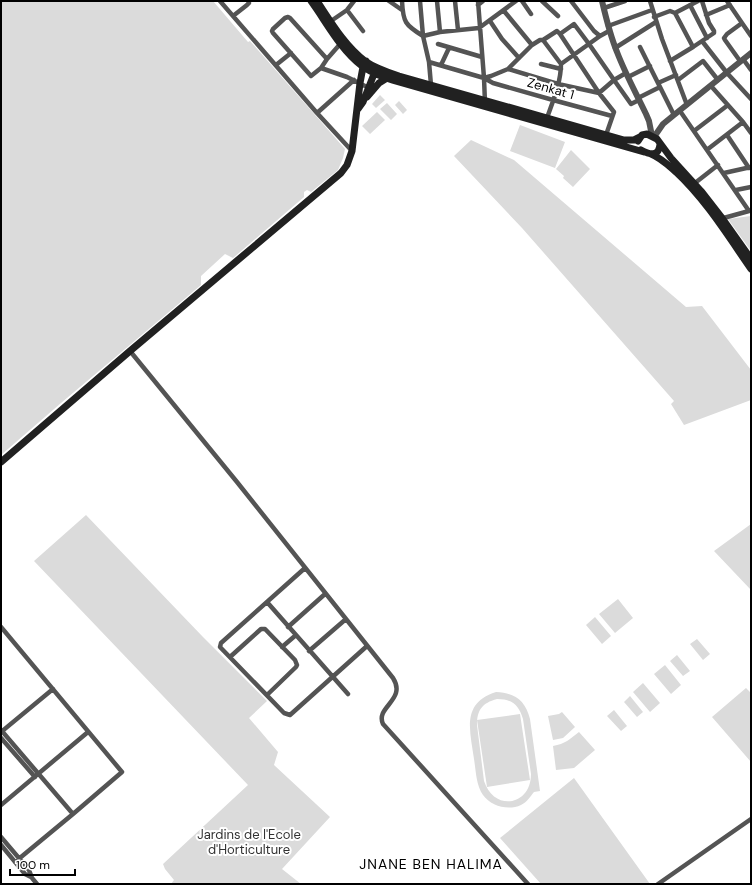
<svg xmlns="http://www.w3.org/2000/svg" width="752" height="885" viewBox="0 0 752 885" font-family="'DM Sans',sans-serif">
<rect width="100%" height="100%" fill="#fff"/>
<path fill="#dbdbdb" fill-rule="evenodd" d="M1,1H213L248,42L250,41L345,149L343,158L338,170L311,192L307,190L304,192V197L233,258L225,254L201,276V285L61,403L1,455Z
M380,95L385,100L376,108L372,104Z
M399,101L407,110L403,114L395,105Z
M387,103L397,114L391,120L380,109Z
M377,112L385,120L370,134L362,126Z
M520,125L565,142L555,168L510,151Z
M471,140L514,160L686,307L702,306L751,370V400L684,425L671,404L674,401L522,228L454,156Z
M571,150L590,169L573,187L563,178L564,176L556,169Z
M751,216V251L728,219Z
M86,515L203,637L267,701L249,718L278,752L274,765L330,817L282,869L301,884H171L174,880L165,869L163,864L248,785L34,561Z
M751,524V590L714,551Z
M618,599L633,618L615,633L599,614Z
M595,617L611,636L602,644L586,625Z
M697,639L710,654L703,660L690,644Z
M677,655L690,671L683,676L670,661Z
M665,665L681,685L671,694L654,674Z
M643,683L660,703L650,712L633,692Z
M746,688L751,693V762L712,717Z
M496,692C515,693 525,700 530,719L540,791L534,792C530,797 527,802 521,805C508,811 491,806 483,795C476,785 476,771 474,759C470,731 461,703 496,692ZM497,699C512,699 519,705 523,719L531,774C531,806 494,812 484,781L477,725C477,710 482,703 497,699Z
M630,696L643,712L637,717L624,702Z
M614,710L627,726L621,731L607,716Z
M562,712L575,727L563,738L553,740L548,716L559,714Z
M520,714L530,780L487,787L477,720Z
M579,732L595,750L574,768L556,770L553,746C565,744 570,739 579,732Z
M574,778L650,884H541L500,838Z"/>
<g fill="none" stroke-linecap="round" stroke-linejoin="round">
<path stroke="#545454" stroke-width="4.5" d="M220,1L317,113L352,151
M389,1L402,10
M402,1C403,22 405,25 423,36L440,32L479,28L516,1
M420,1L423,36L429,62L484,78L491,76L508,69L532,45L504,11
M437,1L440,32
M455,1L458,30
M478,1L484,78L485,103
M522,1L531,14
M542,1L558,16
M571,1L594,31L600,36
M650,1L662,39L687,105
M702,1L709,23L714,31V33L702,41L727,73L751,99
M727,1L742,23
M478,5L483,1
M690,5L707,38
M604,8L625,1
M347,10L363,31
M675,13L693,47L702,41
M706,15L730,5
M233,16L247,5L249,3L248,1
M654,17L670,11L675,13L698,1
M331,21L347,10L354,1
M490,21L502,39L519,58
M608,26L652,10
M543,40L557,31L560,34L599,93L614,112L606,135
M438,44L482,57
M532,45L540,40H543L561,64L600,36L609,31
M640,47L674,115
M615,48L656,22
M327,59L290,18L288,17L285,18L273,29L272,31L273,33L311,76L321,68L327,59L341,43
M743,59L751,70
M670,61L693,47
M740,61L725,40L724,38L727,34L742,23L751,36
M429,62L431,85
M541,64L561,69
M276,65L291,53
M441,65L449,48
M321,68L347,77L371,89
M508,69L558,84L599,93L614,80L589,44L574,24L560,34
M626,73L614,80L631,104L639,100
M628,77L650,66
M484,78L493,83L553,100L612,116
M678,80L703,61L718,80
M658,83L676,75
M711,86L743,122L751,133
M638,98L660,87
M680,111L749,211L751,210
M317,113L354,80
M547,118C553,101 561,82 561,64
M694,131L728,105
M727,135L749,168
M708,149L743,122
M724,173L751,167
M695,183L718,165
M736,190L751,187
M720,219L749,211
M130,351L237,482L393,678C407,700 375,707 383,724L528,884
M305,568L221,643L220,647L284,713L290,715L367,646
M267,602L348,694
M1,627L122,772L73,814L15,862
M288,627L325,594
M282,647L296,635
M309,651L346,619
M230,657L261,629H265L295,660L297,665L296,667L267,695
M1,730L73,814
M1,732L53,689
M1,738L35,777
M1,805L88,732
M1,837L29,870L32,878L37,884
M1,845L25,874L31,877
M658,884L751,819"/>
<path stroke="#545454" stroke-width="6" d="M602,1C606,18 610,35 617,52C625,73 636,93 646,114L649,121L652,136
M654,137L663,124L674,115L751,53"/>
<path stroke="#212121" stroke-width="7" d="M311,1C327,23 340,49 362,66C373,74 386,78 399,82L644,152
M317,1C331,22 345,46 365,61C375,68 387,72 399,76L624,140H634L640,137
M367,97L379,83L387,78
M358,109L363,102L376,69
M638,141L642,135L647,134L657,139L671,158L701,191L722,218L751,259
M641,150C650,155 659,157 660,144
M651,154C661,158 668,165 676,172C706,200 728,236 751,269
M1,462L130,351L341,173L347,165L352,151L360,83L363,67L366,61"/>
</g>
<g text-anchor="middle" stroke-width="4" stroke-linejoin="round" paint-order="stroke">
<g font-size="13" fill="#000" stroke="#fff">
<text transform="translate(551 88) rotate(16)" y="5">Zenkat 1</text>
</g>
<g font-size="13" fill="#323232" stroke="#fff">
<text x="249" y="839">Jardins de I'Ecole<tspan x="249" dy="15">d'Horticulture</tspan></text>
</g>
<g font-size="14" letter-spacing="1" fill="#000" stroke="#fff">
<text x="431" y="869">JNANE BEN HALIMA</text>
</g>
</g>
<rect width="752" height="885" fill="none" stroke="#000000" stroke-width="4"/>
<path d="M10 869v6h65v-6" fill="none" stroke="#000000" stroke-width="2"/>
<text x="16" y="869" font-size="12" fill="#000000" stroke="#ffffff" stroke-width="3" paint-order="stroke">100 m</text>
</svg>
